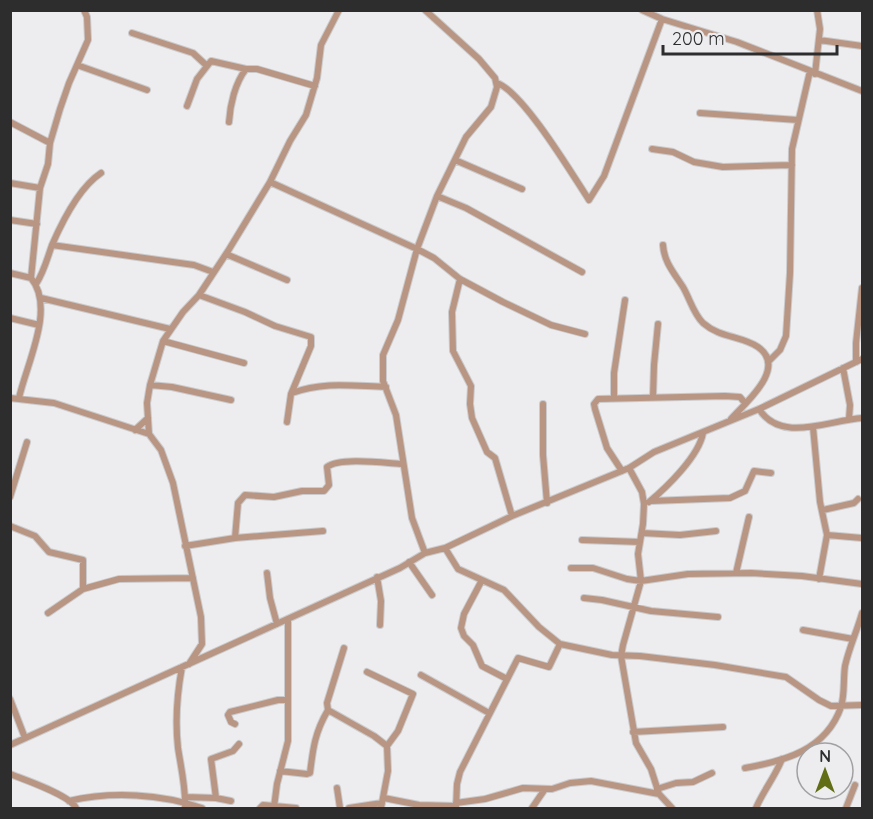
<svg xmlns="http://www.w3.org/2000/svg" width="873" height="819" viewBox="0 0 873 819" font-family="Quicksand,sans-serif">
<rect width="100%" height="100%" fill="#ededef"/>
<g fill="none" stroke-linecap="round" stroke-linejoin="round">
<g stroke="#cbcacc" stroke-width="8">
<path id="street" d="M642,10L662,19L737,42L862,91
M132,33L193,53L206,65
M819,40L862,46
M77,65L147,90
M815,74L820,29L817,10
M497,83C523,92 572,174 589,200L604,176L662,19
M187,106L197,79L211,61L246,69
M700,113L798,120
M10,122L50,143
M229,122C230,105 235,83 246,69H257L315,86
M652,149L673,152L694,162L723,167L792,165
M455,160L522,189
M270,182L417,249L434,258L460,279L503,302L551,325L585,334
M10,183L40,188
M437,196L466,208L582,272
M10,220L37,224
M52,245L194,265L213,272
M663,245C664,262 674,273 683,287C690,299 693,313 703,323C720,338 742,336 758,347C788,368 745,403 731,419
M226,254L287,280
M10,273L31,278
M460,279L452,312L453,351L471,386L470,404L472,418L487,452L495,458L512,516
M36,284C44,272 47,259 52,245C62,222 80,187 101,173
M199,295L245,312L275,326L311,337V346L291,394L287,422
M41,298L170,329
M10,318L39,325
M163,341L244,363
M768,362L780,350L786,336L790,273L792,149L810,71
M856,362V343L862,288
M843,368L850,405L849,419
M150,385L172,387L231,400
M292,393C324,381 353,386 386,387
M614,397V373L625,300
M653,397L654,365L658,324
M10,398L54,403L149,434L161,450L173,483L201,617L202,644L189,664
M19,398C26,365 56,308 31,278L40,188L48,164L50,143L60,109L69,83L88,40L87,17L84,10
M543,404V455L547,503
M759,409C781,444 829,420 862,418
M813,427L820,502L827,535L819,579
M135,430L148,418
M149,434L147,403L150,385L163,341L183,312L199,295L228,251L270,182L290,141L306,115L317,78L321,45L339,10
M629,468L642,492L644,504L643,524L638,554L641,581L623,645L621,656L636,743L651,769L659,794L672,808
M622,471L607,448L595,409L594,404L598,399L725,396L740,397L745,403
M10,497L27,442
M651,501L730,498L745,491L754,471L771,473
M649,502C667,487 699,456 703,433
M823,510L854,503L858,499
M10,526L35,536L49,552L83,560V589L119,579L193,578
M642,533L680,535L716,531
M827,535L862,538
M235,538L238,503L245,495L274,497L302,491H324L329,485L327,467C340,457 385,463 403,464
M582,540L640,542
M185,546L235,538L323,531
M445,548L458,569L504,590L539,627L560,644L612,655L640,656L715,665L786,677L819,700L831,706L862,705
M425,553L412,518L396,415L383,381V355L398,320L417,249L437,196L466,137L491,107L497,87L495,78L479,59L425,10
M409,562L432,595
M571,568H593L627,579L641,581L688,574L751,573L802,576L862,584
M267,573L270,598L277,624
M736,573L749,517
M377,577L381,601L380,625
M482,580L464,614L461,628L464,636L473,645L482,666L507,679
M584,598L602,600L651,611L718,617
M48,613L83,589
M803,630L853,639
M344,648L327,703L328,710L374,736L387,746
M182,667C177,694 175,721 178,748C181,768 186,788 185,808
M367,672L413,694L398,731L387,746L388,771L381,808
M421,675L489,713
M10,699L25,738
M235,724L231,722L228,715L230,712L278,700H288
M633,732L723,727
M10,745L400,568L425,553L445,548L512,516L629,468L654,452L759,409L862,359
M745,768C785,761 826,750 841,707C845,694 843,680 845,666C849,648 857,631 862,613
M280,771L307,774L310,773C313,748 315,732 328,710
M10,774C25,780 70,795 76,808
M337,788L340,808
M657,789L676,783L693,782L712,773
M185,797L216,798L231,801
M216,798L211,759L233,751L239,744
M384,798L419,805L456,806
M69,801C112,791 161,794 202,808
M456,803L485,799L523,788L552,789L570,783L591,781L659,794
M274,807L277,784L288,741V619
M260,808L263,805L296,808
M349,808L382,803
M456,808L457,784L460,772L518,658L549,667L560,644
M532,808L545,789
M756,808C763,791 775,777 782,759
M846,808L855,785"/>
</g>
<use href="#street" stroke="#b89683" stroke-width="6"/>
</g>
<rect width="873" height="819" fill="none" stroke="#2e2d2e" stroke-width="24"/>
<g transform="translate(825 771)"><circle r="28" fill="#ededef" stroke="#a1a0a2" stroke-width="1.5"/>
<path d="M0-4.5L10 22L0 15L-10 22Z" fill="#626e16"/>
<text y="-9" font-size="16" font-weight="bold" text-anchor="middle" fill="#2e2d2e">N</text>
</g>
<path d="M663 45v9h174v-9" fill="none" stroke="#2e2d2e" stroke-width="3"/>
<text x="672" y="45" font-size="18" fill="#2e2d2e" stroke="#ededef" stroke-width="4.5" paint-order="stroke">200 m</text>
</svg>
